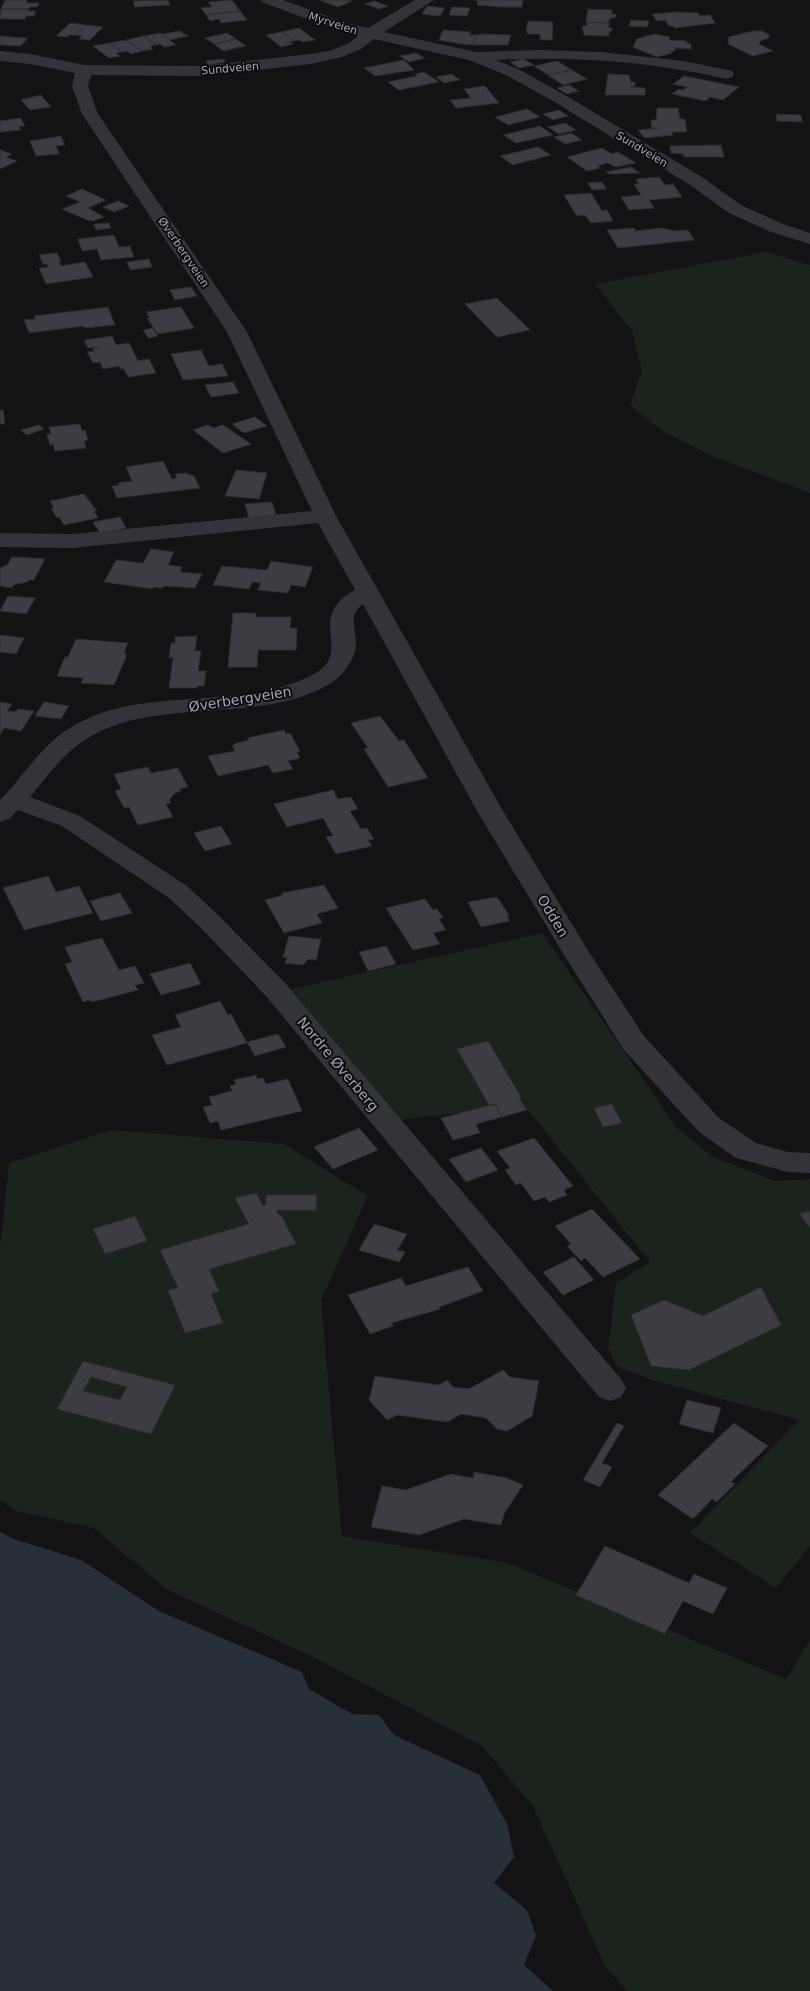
<svg xmlns="http://www.w3.org/2000/svg" width="810" height="1991" viewBox="0 0 810 1991" font-family="'DejaVu Sans',sans-serif">
<rect width="100%" height="100%" fill="#131214"/>
<path fill="#1a231c" d="M766,252L810,265V493L714,457L659,429L630,405L642,371L632,331L595,284Z
M542,933L677,1128L713,1157L775,1181L810,1179V1546L776,1588L690,1533L799,1420L652,1380L617,1366L608,1348L616,1283L650,1262L524,1105L398,1120L291,989Z
M111,1130L284,1144L368,1196L321,1300L342,1536L508,1563L786,1679L810,1640V1991H627L605,1966L533,1806L482,1746L315,1658L166,1589L94,1528L16,1511L0,1500V1246L9,1163Z"/>
<path fill="#272f39" d="M0,1532L14,1539L81,1560L159,1611L302,1672L309,1689L352,1714L379,1715L394,1735L480,1775L507,1824L514,1857L494,1883L527,1910L536,1936L524,1965L553,1991H0Z"/>
<path fill="#3c3c42" stroke="#2d2c31" fill-rule="evenodd" d="M5,0H27L26,3H39L37,7H30L29,9H1Z
M168,0L170,5L135,7L133,1Z
M232,0L240,11L206,15L201,8L212,7L208,2Z
M319,0H348L352,1L338,7Z
M474,0H523L522,7H500L477,5L478,1Z
M374,1L388,6L379,9L365,4Z
M427,6L445,8L440,16L422,14Z
M452,7L470,8L467,16L449,15Z
M1,9H29L28,11H36L34,16H26L25,19H0Z
M588,9L612,10V14H616V17L609,19V23L586,22Z
M240,11L247,20L221,23L219,19L210,21L206,15Z
M679,12L698,13L700,16L710,15L715,23L675,28L673,26H669L665,20L657,21L652,14Z
M631,20L649,21L647,27L629,26Z
M528,21L553,22L552,40H540V34H527V31H526Z
M586,22L609,23V28H612V31H609V36L584,35L582,27L587,25Z
M70,23L86,25L76,35H70L67,37L56,36Z
M86,25L103,27L90,40L79,39L82,36L76,35Z
M299,28L315,40L303,42L300,40L295,41L282,32Z
M443,30L471,32L469,35H476L473,45L463,44L439,40Z
M180,31L188,36L169,40L162,34Z
M753,31H762L769,35V38L760,41L759,44L773,51L753,56L728,44L729,37Z
M282,32L295,41L289,42L293,44L281,47L266,35Z
M160,33L162,34L176,45L164,47L160,44L156,45L144,36Z
M227,33L236,39L214,44L205,38Z
M483,34L511,35L508,45H473L476,35Z
M654,34L670,37L669,40L687,41V43L691,44V49L675,48V51L670,52L672,53L657,57L633,47L637,39Z
M0,36L25,38L27,39L21,46L0,45Z
M144,36L156,45L150,46L153,49L142,51L126,40Z
M236,39L246,46L223,51L214,44Z
M126,40L142,51L131,54L127,51L121,52L110,43Z
M110,43L121,52L116,53L120,56L109,58L93,46Z
M416,53L425,58L409,62L400,56Z
M223,59L225,62L208,65L206,61Z
M524,59L534,65L519,68L510,62Z
M404,60L414,70L375,76L364,68Z
M557,61L572,70L548,75L534,66Z
M572,70L587,79L563,85L548,75Z
M424,72L439,82L399,90L388,82L417,76L415,74Z
M452,74L460,80L444,83L436,77Z
M608,74L629,75L631,82H635V86L631,87L645,88V95H605Z
M684,76L739,87L723,100L710,97L706,101L672,94L679,89L684,90L687,87L673,84Z
M569,85L579,91L567,94L557,88Z
M485,86L499,103L456,108L450,100L471,98L464,89Z
M41,95L51,107L30,110L21,100Z
M657,108H678L680,119H685L687,132H672L673,135L644,138L638,130L659,128H652L651,120H656Z
M527,109L540,117L508,125L495,117Z
M559,110L568,116L553,120L543,114Z
M776,114L801,115L802,122L777,121Z
M21,118L25,126L19,127L21,130L0,132V121Z
M565,123L576,130L559,134L548,127Z
M540,126L553,135L516,143L503,135Z
M571,133L582,140L565,144L554,137Z
M61,136L65,145L56,146L59,154L36,156L30,141Z
M721,145L724,157H684L683,154L671,153L670,146Z
M538,147L551,155L513,165L500,156Z
M602,148L612,154L618,152L636,163L615,167L608,163L597,166L601,168L587,171L567,157Z
M0,150L12,154L6,157L17,161L0,169Z
M631,167L640,173L609,174L606,172Z
M659,177L665,185L673,184L682,197L649,200L654,208L629,210L621,197L641,195L634,184H639L636,179Z
M602,182L606,189L592,190L588,183Z
M82,189L106,200L88,208L104,217L93,221L87,220L62,209L80,202L66,196Z
M591,193L602,211L607,210L613,221L591,223L586,216L576,215L564,195Z
M118,201L129,206L114,212L103,207Z
M109,223L111,228L96,230L94,224Z
M634,228L636,231L661,228L676,231L688,230L694,240L618,248L607,230Z
M114,235L119,247L130,246L134,257L101,260L97,249L82,251L78,239Z
M57,253L61,262H59L61,266L85,262L93,277L46,284L39,268L48,267L47,264H43L39,255Z
M149,259L152,267L130,270L127,262Z
M191,287L197,296L175,300L170,290Z
M497,298L530,330L497,337L465,304Z
M108,307L115,325L85,328L84,326L29,333L24,320L36,319L34,316Z
M181,307L194,328L158,334L147,318H150L146,312Z
M153,328L158,336L148,338L143,330Z
M112,336L116,345L129,343L138,361L149,359L156,373L128,377L124,369H121L119,366L103,369L100,362L93,363L87,352L94,351L93,348L99,347L88,348L84,340Z
M201,350L209,366L222,364L228,376L183,380L171,354Z
M233,382L239,393L211,397L205,385Z
M0,410H3L5,424H0Z
M255,417L267,426L244,433L232,424Z
M80,424L82,431L85,430L88,440L84,441L86,448L55,451L53,444L50,445L47,434H51L49,427Z
M39,425L44,429L27,435L21,430Z
M208,425L213,428L223,425L251,444L223,453L193,430Z
M163,461L172,479L177,478L175,474L186,473L194,476L200,488L117,498L112,486L119,485L118,483L132,481L126,467Z
M236,470L267,473L259,499L225,496Z
M84,494L97,511H94L98,518L64,525L59,517L57,518L51,508H54L50,501Z
M272,502L276,515L249,518L245,504Z
M120,517L126,528L100,533L93,522Z
M151,549L174,552L168,565L182,567L180,572L202,574L195,588L164,586L162,588L153,587V589L104,582L116,560L143,563Z
M12,557H17L45,559L34,580H29L27,582L13,585L12,588L0,586V568L7,565Z
M271,561L313,567L305,587L291,585L288,593L258,590L261,583L252,582L249,589L213,585L222,566L267,570Z
M8,596L35,598L26,614L0,611Z
M233,613H256V617H291L290,628H297L296,650H258L257,667H228Z
M0,635L24,638L16,654L0,652Z
M197,636L195,651H201L198,671H206L204,686H197V688H169L173,657L169,658L171,643H175V637Z
M76,639L128,643L125,650V654L127,655L114,685L81,683L83,678L57,676L65,657H68Z
M0,702L12,704L7,711L16,712L18,709L34,711L21,731L4,728L0,735Z
M44,702L69,706L61,719L35,716Z
M380,716L399,741L404,740L428,778L388,787L364,749L368,748L351,723Z
M284,730L286,734L290,733L300,751L297,752L300,758L288,761L293,769L273,773L268,765L218,776L208,756L235,751L232,746L234,745V744L249,740L247,738Z
M148,767L151,773L178,768L188,787L180,789L181,791L175,793L169,800L171,803L166,804L173,817L138,825L129,807L124,808L115,791L121,789L114,774Z
M333,790L338,799L351,797L358,809L350,811L361,829L367,828L374,839L368,840L372,846L336,854L326,837L333,836L323,818L287,827L274,804Z
M221,826L232,844L205,851L194,833Z
M48,876L56,892L79,886L93,913L24,930L3,888Z
M324,885L338,908L317,914L322,923L284,933L265,900L283,895L282,893Z
M120,893L132,913L101,921L90,901Z
M497,897L509,915H507L510,921L481,927L468,902Z
M425,899L433,910L437,909L443,918L439,919L446,930L433,933L440,944L413,950L386,908Z
M289,936L321,939L316,960L308,959L303,965L285,963L287,957H283Z
M102,938L119,970L135,966L144,983L135,985L138,990L92,1002L90,1000L83,1002L65,964L72,962L65,947Z
M386,946L396,964L368,971L359,952Z
M190,963L201,984L161,995L150,974Z
M220,1001L228,1015L231,1014L247,1043L167,1065L152,1035L181,1027L175,1015Z
M278,1034L286,1047L255,1056L247,1042Z
M488,1041L521,1097L519,1098L527,1110L502,1117L495,1104L489,1105L457,1049Z
M256,1075L257,1079L263,1078L266,1084L288,1079L302,1111L221,1130L218,1121L210,1123L203,1107L212,1105L209,1097L232,1091L230,1086L236,1084L234,1080Z
M495,1104L502,1117L476,1124L480,1133L453,1140L441,1118Z
M612,1104L622,1123L603,1127L594,1108Z
M359,1128L378,1150L333,1169L314,1147Z
M534,1138L573,1186L564,1190L567,1195L549,1202L545,1197L534,1201L521,1183L516,1185L505,1170L510,1168L497,1151Z
M481,1148L498,1170L466,1182L449,1159Z
M256,1193L263,1206L266,1205V1195H317L316,1210H276L279,1215H281L296,1244L209,1269L219,1291L211,1294L223,1323L185,1333L168,1290L178,1288L160,1250L249,1224L235,1198Z
M592,1209L640,1259L603,1277L585,1258L581,1261L567,1246L571,1244L555,1226Z
M810,1211V1228L800,1214Z
M135,1216L147,1241L105,1254L93,1229Z
M374,1224L407,1234L397,1250L405,1252L399,1262L359,1250Z
M574,1257L594,1280L563,1295L543,1272Z
M468,1267L483,1291L439,1307L440,1309L392,1323L393,1326L370,1334L348,1295L401,1278L406,1286Z
M761,1287L781,1325L689,1370L651,1366L631,1315L664,1300L703,1316Z
M83,1361L175,1385L151,1434L57,1409ZM91,1377L127,1387L120,1400L83,1391Z
M503,1370L510,1377L539,1381L532,1416L507,1431L497,1429L486,1418L461,1414L447,1422L397,1415L387,1420L369,1400L375,1376L439,1385L447,1380L453,1387L469,1389Z
M687,1400L721,1408L713,1433L679,1424Z
M617,1423L624,1426L602,1463L612,1467L600,1487L583,1480Z
M734,1423L768,1446L731,1482L735,1484L717,1502L712,1499L693,1519L658,1495Z
M474,1472L507,1478L523,1485L505,1512L501,1525L464,1519L419,1535L371,1527L382,1486L406,1490L451,1474L473,1478Z
M605,1546L689,1583L694,1574L727,1588L713,1614L683,1601L665,1634L576,1595Z"/>
<g fill="none" stroke-linecap="round" stroke-linejoin="round">
<path fill="#33333a" fill-rule="evenodd" d="M261,0H283L349,24L368,28L415,0H434L384,32L476,52L540,50L601,52L684,61L732,71L734,74L732,77L726,79C652,61 572,56 496,60L518,69L565,95L702,177L741,205L783,224L810,233V244L771,232L729,213L690,185L553,101L506,75L469,60L374,39L361,49L342,57L311,64L202,76L91,75L88,86L98,114L247,332L336,516L503,811L587,949L644,1036L719,1118L756,1143L788,1152L810,1153V1173L788,1172L736,1158L699,1132L624,1050L561,950L477,811L363,604C347,615 357,630 356,646C355,660 341,678 328,685C253,727 151,694 82,742C61,756 46,778 30,797L80,816L187,886L218,915L286,984L621,1379L626,1388L621,1397L610,1401L599,1397L266,996L200,927L169,898L62,826L18,810L9,819L0,822V800C22,778 39,749 65,731C137,682 234,714 310,676C346,658 324,636 332,613C336,602 345,596 355,590L318,523L73,548L0,547V533L73,534L312,511L227,332L82,114L72,86L75,73L30,64L0,61V51L30,54L84,65L202,66L311,54L332,50L349,43L358,36L340,31L264,3Z"/>
</g>
<g text-anchor="middle" stroke-width="4" stroke-linejoin="round" paint-order="stroke">
<g font-size="11" fill="#a2a5b6" stroke="#0e0d0f">
<text transform="translate(333 23) rotate(18)" y="4">Myrveien</text>
<text transform="translate(230 68) rotate(-5)" y="4">Sundveien</text>
<text transform="translate(642 149) rotate(31)" y="4">Sundveien</text>
<text transform="translate(184 252) rotate(56)" y="4">Øverbergveien</text>
</g>
<g font-size="14" fill="#a2a5b6" stroke="#0e0d0f">
<text transform="translate(240 699) rotate(-9)" y="5">Øverbergveien</text>
<text transform="translate(553 916) rotate(59)" y="5">Odden</text>
<text transform="translate(338 1064) rotate(50)" y="5">Nordre Øverberg</text>
</g>
</g>
</svg>
